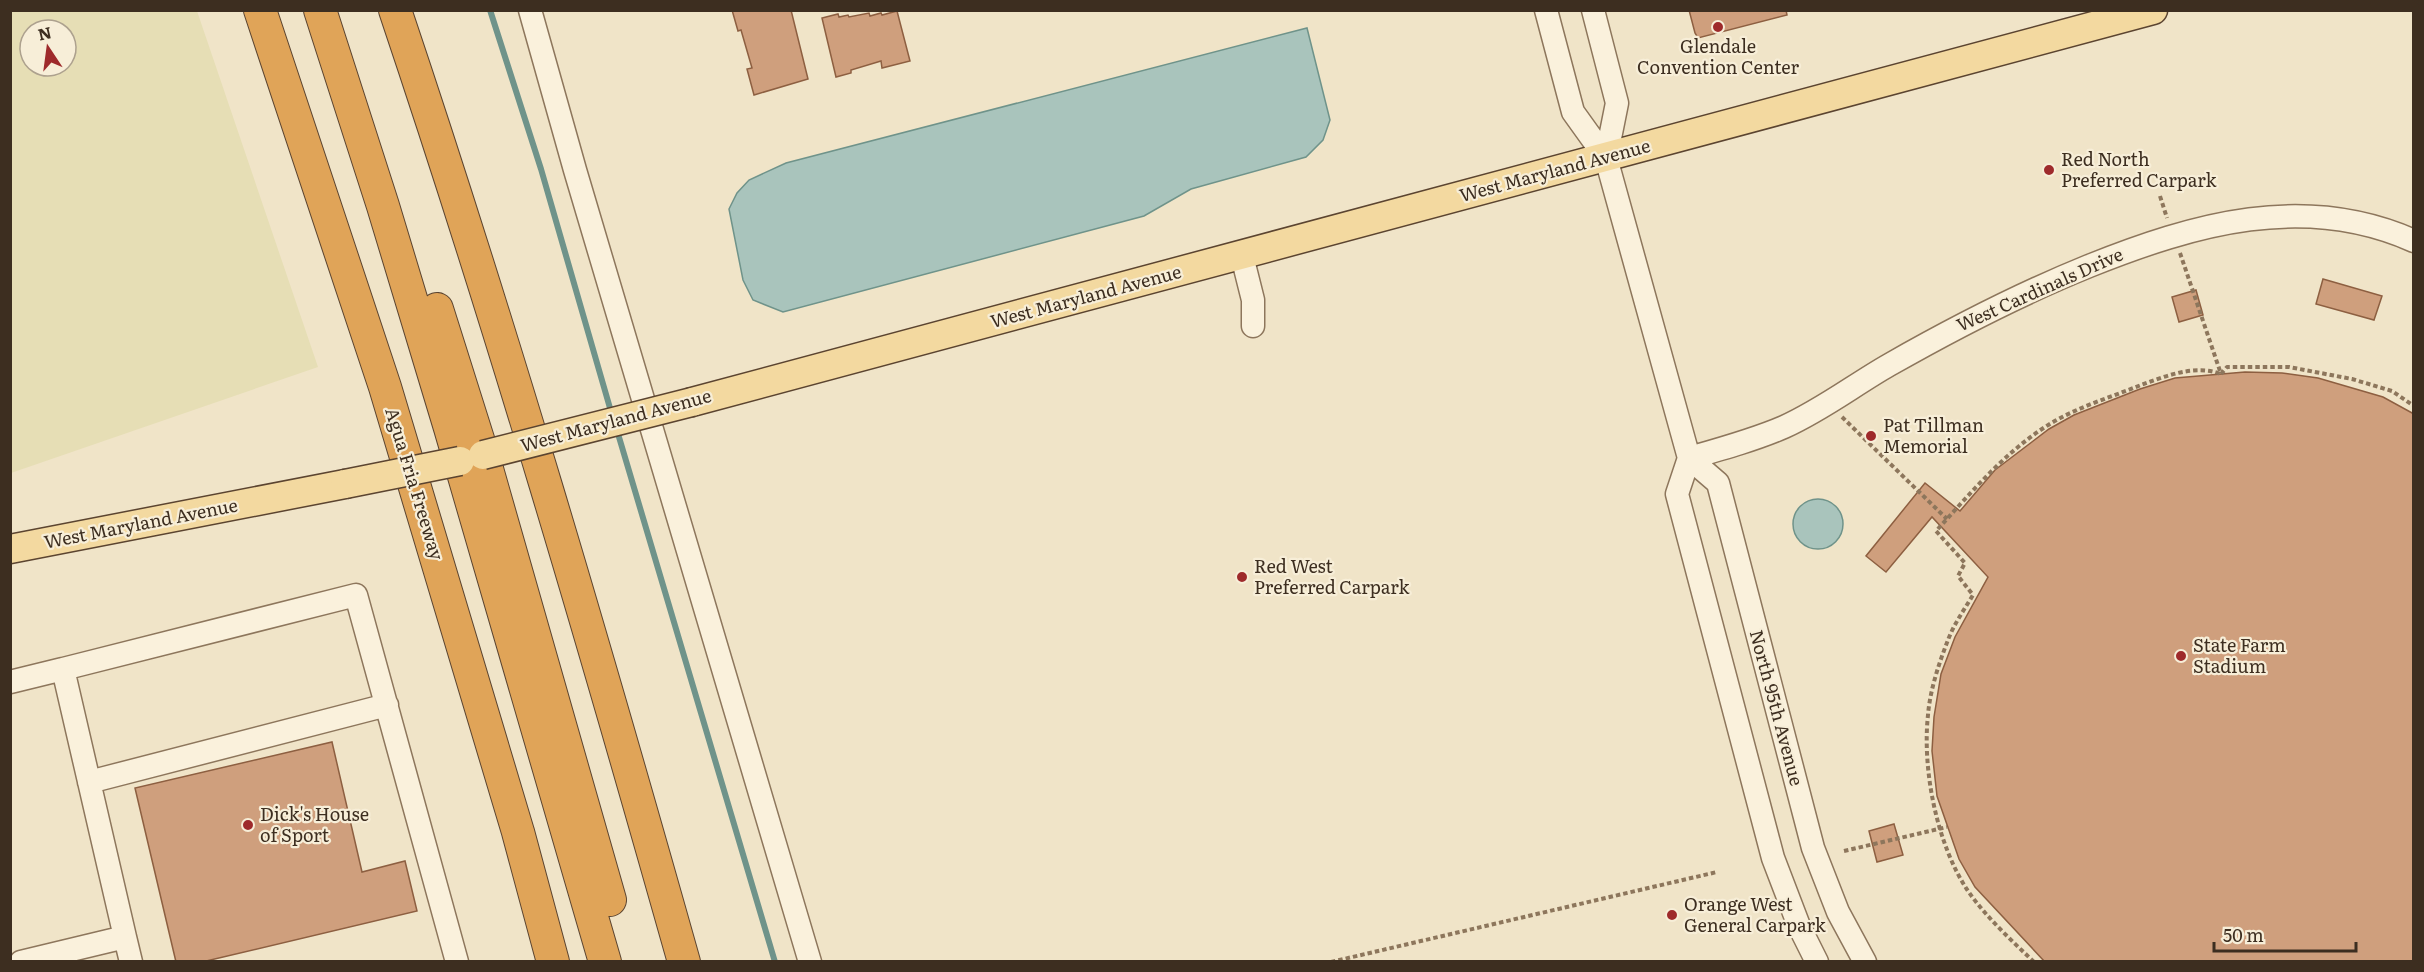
<svg xmlns="http://www.w3.org/2000/svg" width="2424" height="972" viewBox="0 0 2424 972" font-family="Literata,serif">
<rect width="100%" height="100%" fill="#f0e4c8"/>
<path fill="#e6deb5" fill-rule="evenodd" d="M10,11H197L318,367L11,473ZM30,30H66V66H30Z"/>
<path fill="#a9c4bc" stroke="#6f938a" stroke-width="1.5" d="M1307,28L1330,120L1323,140L1306,157L1191,189L1144,216L783,312L753,300L743,280L729,209L737,193L749,180L786,163Z
M1793 524a25 25 0 1 1 50 0a25 25 0 1 1-50 0Z"/>
<g fill="none" stroke-linecap="round" stroke-linejoin="round">
<path stroke="#6f938a" stroke-width="6" d="M490,10L541,169L612,415
M616,427L775,962"/>
</g>
<path fill="#cf9f7d" stroke="#8d5f41" stroke-width="1.5" d="M732,10H791L808,79L754,95L747,69L752,68L741,30L738,31Z
M1689,10H1786L1787,15L1698,38L1695,33Z
M897,11L910,61L882,68L881,61L851,70V73L836,77L822,18L838,14L839,17L848,15L849,17L869,13L870,16L881,13L882,15Z
M2323,279L2382,296L2374,320L2316,304Z
M2196,290L2203,315L2179,322L2172,297Z
M2245,372L2282,373L2318,378L2383,397L2414,414V962H2045L1975,887L1959,859L1937,796L1932,751L1934,717L1941,674L1955,637L1988,577L1932,517L1886,572L1866,556L1925,483L1960,511L1995,470L2049,429L2074,415L2140,389L2175,378Z
M332,742L362,872L405,861L417,911L202,962H176L135,788Z
M1894,824L1903,855L1877,862L1869,831Z"/>
<g fill="none" stroke-linecap="round" stroke-linejoin="round">
<g stroke="#8d765c" stroke-width="25">
<path id="minor" d="M530,10L575,170L810,962
M1546,10L1573,112L1606,158L1689,458L1718,483L1813,848L1838,912L1865,962
M1593,10L1617,103L1606,158
M1242,256L1253,300V326
M1689,458C1721,449 1754,440 1784,427C1822,410 1854,385 1889,365C1954,328 2020,294 2089,266C2194,224 2304,192 2414,241
M1689,458L1677,494L1773,858L1799,926L1817,962
M10,682L63,669
M89,782L387,705
M125,937L63,669L356,595L457,962
M21,962L125,937L131,962"/>
</g>
<g stroke="#5b4430" stroke-width="31">
<path id="major" d="M692,402L2153,10
M10,549L345,484"/>
</g>
<g stroke="#5b4430" stroke-width="34">
<path id="highway" d="M260,10L385,387L518,832L553,962
M320,10L383,206L450,428L605,962
M395,10C501,325 594,643 684,962
M437,309L483,455L610,900"/>
</g>
<path stroke="#8d765c" stroke-width="4" stroke-dasharray="4.5 3" stroke-linecap="butt" d="M2160,196L2167,218
M2180,253L2221,374
M2221,374L2227,367H2289L2352,379L2392,391L2414,406
M1842,417L1947,519
M1844,851L1947,827
M1331,962L1717,872
M2034,962C2011,940 1986,917 1968,891C1937,845 1922,770 1928,715C1930,690 1939,663 1948,640C1954,624 1964,610 1973,595L1958,576L1965,563L1936,531C1970,494 2002,455 2045,427C2074,408 2109,398 2141,385C2166,376 2195,364 2221,374"/>
<use href="#minor" stroke="#faf1dc" stroke-width="22"/>
<use href="#major" stroke="#f3d9a0" stroke-width="28"/>
<use href="#highway" stroke="#e0a458" stroke-width="32"/>
<g stroke="#5b4430" stroke-width="31" stroke-linecap="butt">
<path id="major-bridge" d="M483,455L692,402
M345,484L460,461"/>
</g>
<use href="#major-bridge" stroke="#f3d9a0" stroke-width="28"/>
</g>
<g fill="#9e2a2b" stroke="#f7eed8" stroke-width="2">
<circle cx="1718" cy="27" r="6"/>
<circle cx="2049" cy="170" r="6"/>
<circle cx="1871" cy="436" r="6"/>
<circle cx="1242" cy="577" r="6"/>
<circle cx="2181" cy="656" r="6"/>
<circle cx="248" cy="825" r="6"/>
<circle cx="1672" cy="915" r="6"/>
</g>
<g text-anchor="middle" stroke-width="4.5" stroke-linejoin="round" paint-order="stroke">
<g font-size="18" fill="#3d2e20" stroke="#f7eed8" text-anchor="start">
<text x="1718" y="53" text-anchor="middle">Glendale<tspan x="1718" dy="21">Convention Center</tspan></text>
<text x="2061" y="166">Red North<tspan x="2061" dy="21">Preferred Carpark</tspan></text>
<text x="1883" y="432">Pat Tillman<tspan x="1883" dy="21">Memorial</tspan></text>
<text x="1254" y="573">Red West<tspan x="1254" dy="21">Preferred Carpark</tspan></text>
<text x="2193" y="652">State Farm<tspan x="2193" dy="21">Stadium</tspan></text>
<text x="260" y="821">Dick's House<tspan x="260" dy="21">of Sport</tspan></text>
<text x="1684" y="911">Orange West<tspan x="1684" dy="21">General Carpark</tspan></text>
</g>
<g font-size="18" fill="#3d2e20" stroke="#f7eed8">
<text transform="translate(1555 171) rotate(-15)" y="6">West Maryland Avenue</text>
<text transform="translate(2040 290) rotate(-24)" y="6">West Cardinals Drive</text>
<text transform="translate(1086 297) rotate(-15)" y="6">West Maryland Avenue</text>
<text transform="translate(616 421) rotate(-15)" y="6">West Maryland Avenue</text>
<text transform="translate(414 484) rotate(73)" y="6">Agua Fria Freeway</text>
<text transform="translate(141 524) rotate(-11)" y="6">West Maryland Avenue</text>
<text transform="translate(1776 708) rotate(75)" y="6">North 95th Avenue</text>
</g>
</g>
<rect width="2424" height="972" fill="none" stroke="#3d2e20" stroke-width="24"/>
<g transform="translate(48 48) rotate(347)"><circle r="28" fill="#f7eed8" stroke="#ada18e" stroke-width="1.5"/>
<path d="M0-4.5L10 22L0 15L-10 22Z" fill="#9e2a2b"/>
<text y="-9" font-size="16" font-weight="bold" text-anchor="middle" fill="#3d2e20">N</text>
</g>
<path d="M2214 942v9h142v-9" fill="none" stroke="#3d2e20" stroke-width="3"/>
<text x="2223" y="942" font-size="18" fill="#3d2e20" stroke="#f7eed8" stroke-width="4.5" paint-order="stroke">50 m</text>
</svg>
